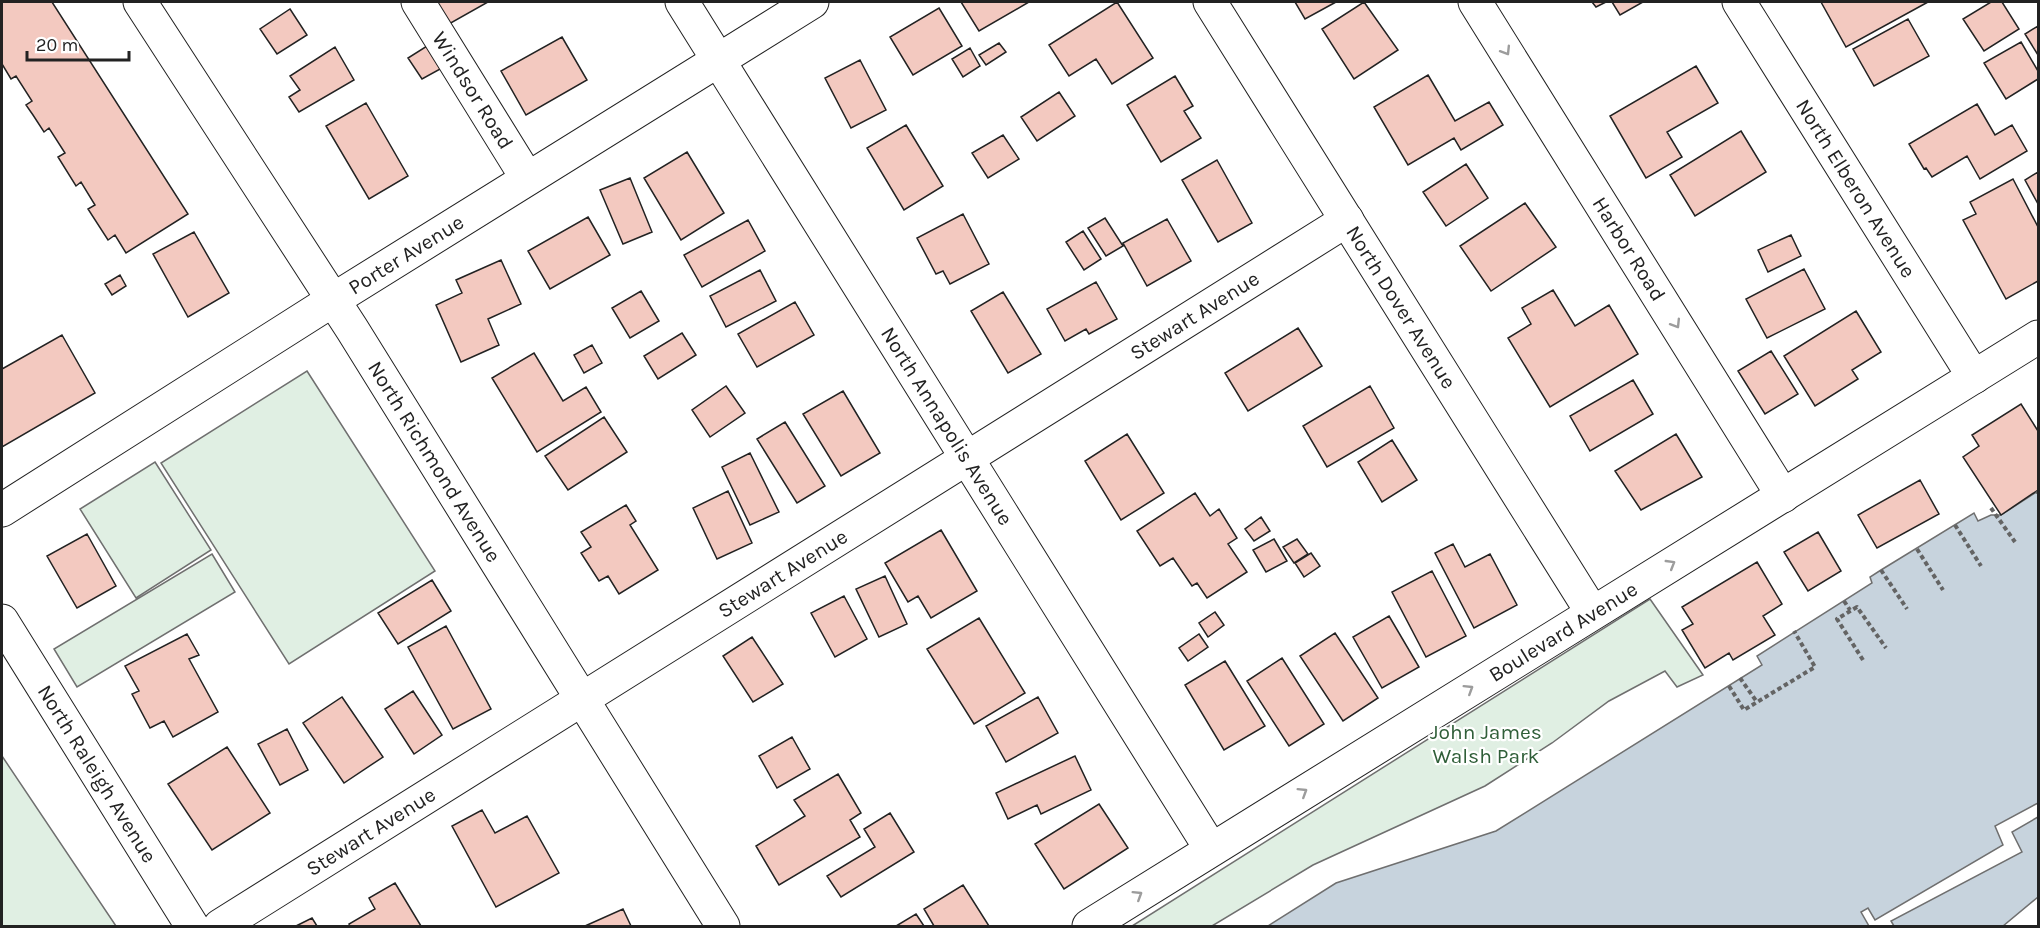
<svg xmlns="http://www.w3.org/2000/svg" width="2040" height="928" viewBox="0 0 2040 928" font-family="Karla,sans-serif">
<rect width="100%" height="100%" fill="#fff"/>
<path fill="#e0efe3" stroke="#6f6f6f" stroke-width="1.5" d="M307,371L435,571L289,664L161,463Z
M155,462L211,550L136,598L80,509Z
M212,554L235,592L77,687L54,649Z
M1650,599L1703,675L1677,687L1665,671L1609,701L1552,743L1485,786L1313,865L1212,926H1132Z
M2,756L116,926H2Z"/>
<path fill="#c7d3dd" stroke="#6f6f6f" stroke-width="1.5" d="M2038,491V897L2003,926H1268L1336,883L1496,831L1762,665L1757,656L1872,583L1870,577L1881,570L1974,513L1978,521L1991,515H2001Z"/>
<path fill="#fff" stroke="#6f6f6f" stroke-width="1.5" d="M2038,803V817L2012,832L2022,852L1891,921L1894,926H1869L1861,912L1868,908L1875,920L2003,845L1995,826Z"/>
<path fill="#f3c9c0" stroke="#222" stroke-width="1.5" d="M2,2H52L188,214L126,253L115,235L108,240L88,209L95,205L81,182L76,186L58,157L65,153L49,128L44,132L33,115L26,105L32,101L16,76L11,79L2,64Z
M437,2H488L449,24Z
M961,2H1029L979,31Z
M1117,2L1153,58L1112,84L1096,59L1069,76L1049,45Z
M1295,2H1336L1305,19Z
M1364,2L1398,50L1354,79L1322,29Z
M1592,2H1606L1596,7Z
M1612,2H1643L1620,15Z
M1821,2H1928L1846,47Z
M1991,2H2002L2019,29L1984,51L1963,19Z
M939,8L962,46L913,75L890,37Z
M290,9L307,35L277,54L260,29Z
M1908,19L1929,56L1874,86L1853,49Z
M2038,26V55L2025,34Z
M562,37L587,80L526,115L501,71Z
M2021,42L2038,71V79L2006,99L1984,63Z
M999,43L1006,52L986,65L979,55Z
M427,46L442,68L422,79L408,58Z
M335,47L354,80L299,112L289,97L300,90L290,76Z
M970,48L980,66L963,77L952,59Z
M860,60L886,110L851,128L825,78Z
M1696,66L1718,103L1667,132L1682,157L1646,178L1610,116Z
M1428,75L1455,121L1489,102L1503,125L1461,150L1454,138L1408,165L1374,107Z
M1175,76L1193,106L1184,111L1201,138L1161,162L1127,105Z
M1059,92L1075,116L1037,141L1021,117Z
M366,103L408,176L369,199L326,126Z
M1977,104L1995,135L2012,125L2027,151L1980,179L1967,156L1932,177L1926,168L1924,169L1909,144Z
M906,125L943,186L904,210L867,148Z
M1741,131L1766,172L1695,216L1670,175Z
M1003,135L1019,159L988,178L972,153Z
M687,152L724,213L681,240L644,178Z
M1217,160L1252,223L1218,242L1182,180Z
M1466,164L1488,198L1446,226L1423,192Z
M2038,172V204L2025,180Z
M630,178L652,232L623,244L600,190Z
M2013,179L2038,227V281L2006,299L1963,220L1976,214L1970,202Z
M1525,203L1556,247L1491,291L1460,246Z
M963,214L989,264L950,284L943,271L936,274L917,238Z
M588,217L610,255L550,289L528,251Z
M1105,218L1123,246L1106,256L1088,228Z
M1167,219L1191,261L1147,286L1123,243Z
M748,220L765,251L702,287L684,255Z
M1083,231L1101,259L1084,270L1066,242Z
M194,232L229,293L188,317L153,254Z
M1791,235L1801,256L1768,272L1758,250Z
M501,260L521,304L488,319L499,345L461,362L436,305L462,293L456,280Z
M1804,269L1825,309L1767,338L1746,299Z
M760,270L776,301L726,327L710,296Z
M120,275L126,286L112,295L105,284Z
M1096,282L1117,319L1089,334L1086,329L1065,341L1047,309Z
M1553,290L1575,326L1609,305L1638,354L1550,407L1508,338L1531,324L1522,308Z
M641,291L659,321L630,338L612,308Z
M1003,292L1041,354L1008,373L971,311Z
M795,302L814,335L757,367L738,334Z
M1856,311L1881,352L1852,370L1858,379L1815,406L1784,356Z
M1298,328L1322,366L1248,411L1225,373Z
M682,333L696,355L658,379L644,356Z
M62,335L95,393L2,447V369Z
M592,345L602,363L584,373L574,355Z
M1771,351L1798,394L1765,414L1738,371Z
M534,353L563,401L586,387L601,412L537,452L492,378Z
M1633,380L1653,414L1590,451L1570,416Z
M726,386L745,413L710,437L692,410Z
M1370,386L1394,428L1327,467L1303,426Z
M843,391L880,453L841,476L803,414Z
M2021,404L2038,431V490L2001,515L1963,457L1979,446L1972,435Z
M604,417L627,452L568,490L545,456Z
M785,422L825,486L797,503L757,439Z
M1127,434L1164,493L1121,520L1085,461Z
M1676,434L1702,477L1641,510L1615,471Z
M1392,440L1417,480L1382,502L1358,462Z
M750,453L779,512L750,525L722,467Z
M1920,480L1939,514L1877,548L1858,515Z
M728,491L752,543L717,559L693,508Z
M1195,493L1210,516L1219,509L1237,538L1228,544L1247,572L1207,598L1197,583L1192,586L1173,558L1160,566L1137,531Z
M626,505L636,521L630,525L658,570L619,594L608,576L599,581L581,553L591,547L581,532Z
M1261,517L1270,531L1254,541L1245,529Z
M941,530L977,591L931,618L918,596L908,602L885,563Z
M1818,532L1841,571L1808,591L1784,552Z
M87,534L116,586L77,608L47,556Z
M1274,539L1287,561L1266,572L1253,550Z
M1297,539L1308,554L1294,563L1283,547Z
M1453,544L1465,567L1490,554L1517,605L1474,628L1435,553Z
M1311,553L1320,566L1304,577L1295,563Z
M1757,562L1782,604L1763,616L1775,635L1733,660L1729,653L1705,668L1682,630L1693,624L1682,607Z
M1432,571L1466,636L1426,657L1392,592Z
M885,576L907,624L879,637L856,589Z
M432,580L451,611L398,644L378,613Z
M844,596L867,639L835,657L811,613Z
M1215,612L1224,625L1208,637L1199,623Z
M1389,616L1419,667L1382,688L1353,637Z
M979,618L1025,693L974,724L927,649Z
M446,626L491,709L453,729L408,647Z
M1335,633L1378,698L1343,721L1300,656Z
M187,634L199,655L189,659L218,712L173,737L164,721L150,728L132,694L139,691L125,666Z
M1199,634L1208,647L1188,661L1179,648Z
M752,637L783,684L753,702L723,656Z
M1282,658L1324,724L1289,746L1247,681Z
M1225,661L1265,726L1224,750L1185,685Z
M413,691L442,735L414,754L385,709Z
M342,697L383,757L344,783L303,723Z
M1038,697L1058,733L1006,762L986,726Z
M287,729L308,770L280,785L258,744Z
M792,737L810,769L777,788L759,756Z
M227,747L270,813L212,850L168,784Z
M1075,756L1091,790L1041,814L1037,805L1008,819L996,793Z
M838,774L861,813L850,820L860,837L779,885L756,846L805,816L794,800Z
M1099,804L1128,848L1064,889L1035,844Z
M482,810L495,833L527,816L559,873L496,907L452,826Z
M890,813L914,852L841,897L827,876L875,847L864,829Z
M395,883L421,926H350L349,924L375,909L369,898Z
M963,885L989,926H934L924,909Z
M623,909L631,926H585Z
M916,914L924,926H896Z
M312,918L317,926H296Z"/>
<g fill="none" stroke-linecap="round" stroke-linejoin="round">
<g stroke="#222" stroke-width="35">
<g id="minor">
<path id="s1" d="M140,2L352,329L723,926"/>
<path id="s2" d="M418,2L527,178"/>
<path id="s3" d="M682,2L1211,849"/>
<path id="s4" d="M1210,2L1592,612"/>
<path id="s5" d="M1475,2L1783,496"/>
<path id="s6" d="M1739,2L1974,377"/>
<path id="s7" d="M2,510L333,300L812,2"/>
<path id="s8" d="M2,621L192,926"/>
<path id="s9" d="M220,926L1347,220"/>
<path id="s10" d="M1089,926L2038,337"/>
</g>
</g>
<path stroke="#646464" stroke-width="4" stroke-dasharray="4.5 3" stroke-linecap="butt" d="M2037,491L2038,493
M1991,508L2015,542
M1955,525L1981,566
M1917,549L1943,590
M1881,570L1907,609
M1844,601L1850,610
M1863,660L1837,619L1857,607L1886,648
M1740,678L1757,702
M1729,686L1744,710L1815,667L1794,631"/>
<use href="#minor" stroke="#fff" stroke-width="33"/>
</g>
<defs><path id="oneway-chevron" d="M-2-3.5L2.5 0L-2 3.5" fill="none" stroke-width="1.6" stroke-linecap="round" stroke-linejoin="round" transform="scale(1.5)"/></defs>
<g stroke="#9c9c9c">
<use href="#oneway-chevron" transform="translate(1506 51) rotate(58)"/>
<use href="#oneway-chevron" transform="translate(1676 324) rotate(58)"/>
<use href="#oneway-chevron" transform="translate(1671 564) rotate(-31)"/>
<use href="#oneway-chevron" transform="translate(1469 689) rotate(-32)"/>
<use href="#oneway-chevron" transform="translate(1303 792) rotate(-32)"/>
<use href="#oneway-chevron" transform="translate(1138 895) rotate(-32)"/>
</g>
<g text-anchor="middle" stroke-width="4.5" stroke-linejoin="round" paint-order="stroke">
<g font-size="21" fill="#222" stroke="#fff">
<text dy="7" stroke="none"><textPath href="#s2" startOffset="104">Windsor Road</textPath></text>
<text dy="7" stroke="none"><textPath href="#s6" startOffset="220">North Elberon Avenue</textPath></text>
<text dy="7" stroke="none"><textPath href="#s5" startOffset="291">Harbor Road</textPath></text>
<text dy="7" stroke="none"><textPath href="#s7" startOffset="478">Porter Avenue</textPath></text>
<text dy="7" stroke="none"><textPath href="#s4" startOffset="360">North Dover Avenue</textPath></text>
<text dy="7" stroke="none"><textPath href="#s9" startOffset="1150">Stewart Avenue</textPath></text>
<text dy="7" stroke="none"><textPath href="#s3" startOffset="500">North Annapolis Avenue</textPath></text>
<text dy="7" stroke="none"><textPath href="#s1" startOffset="546">North Richmond Avenue</textPath></text>
<text dy="7" stroke="none"><textPath href="#s9" startOffset="664">Stewart Avenue</textPath></text>
<text dy="7" stroke="none"><textPath href="#s10" startOffset="558">Boulevard Avenue</textPath></text>
<text dy="7" stroke="none"><textPath href="#s8" startOffset="180">North Raleigh Avenue</textPath></text>
<text dy="7" stroke="none"><textPath href="#s9" startOffset="178">Stewart Avenue</textPath></text>
</g>
<g font-size="21" fill="#2f5e38" stroke="#fff">
<text x="1486" y="739">John James<tspan x="1486" dy="24">Walsh Park</tspan></text>
</g>
</g>
<rect width="2040" height="928" fill="none" stroke="#222222" stroke-width="6"/>
<path d="M27 51v9h102v-9" fill="none" stroke="#222222" stroke-width="3"/>
<text x="36" y="51" font-size="18" fill="#222222" stroke="#ffffff" stroke-width="4.5" paint-order="stroke">20 m</text>
</svg>
